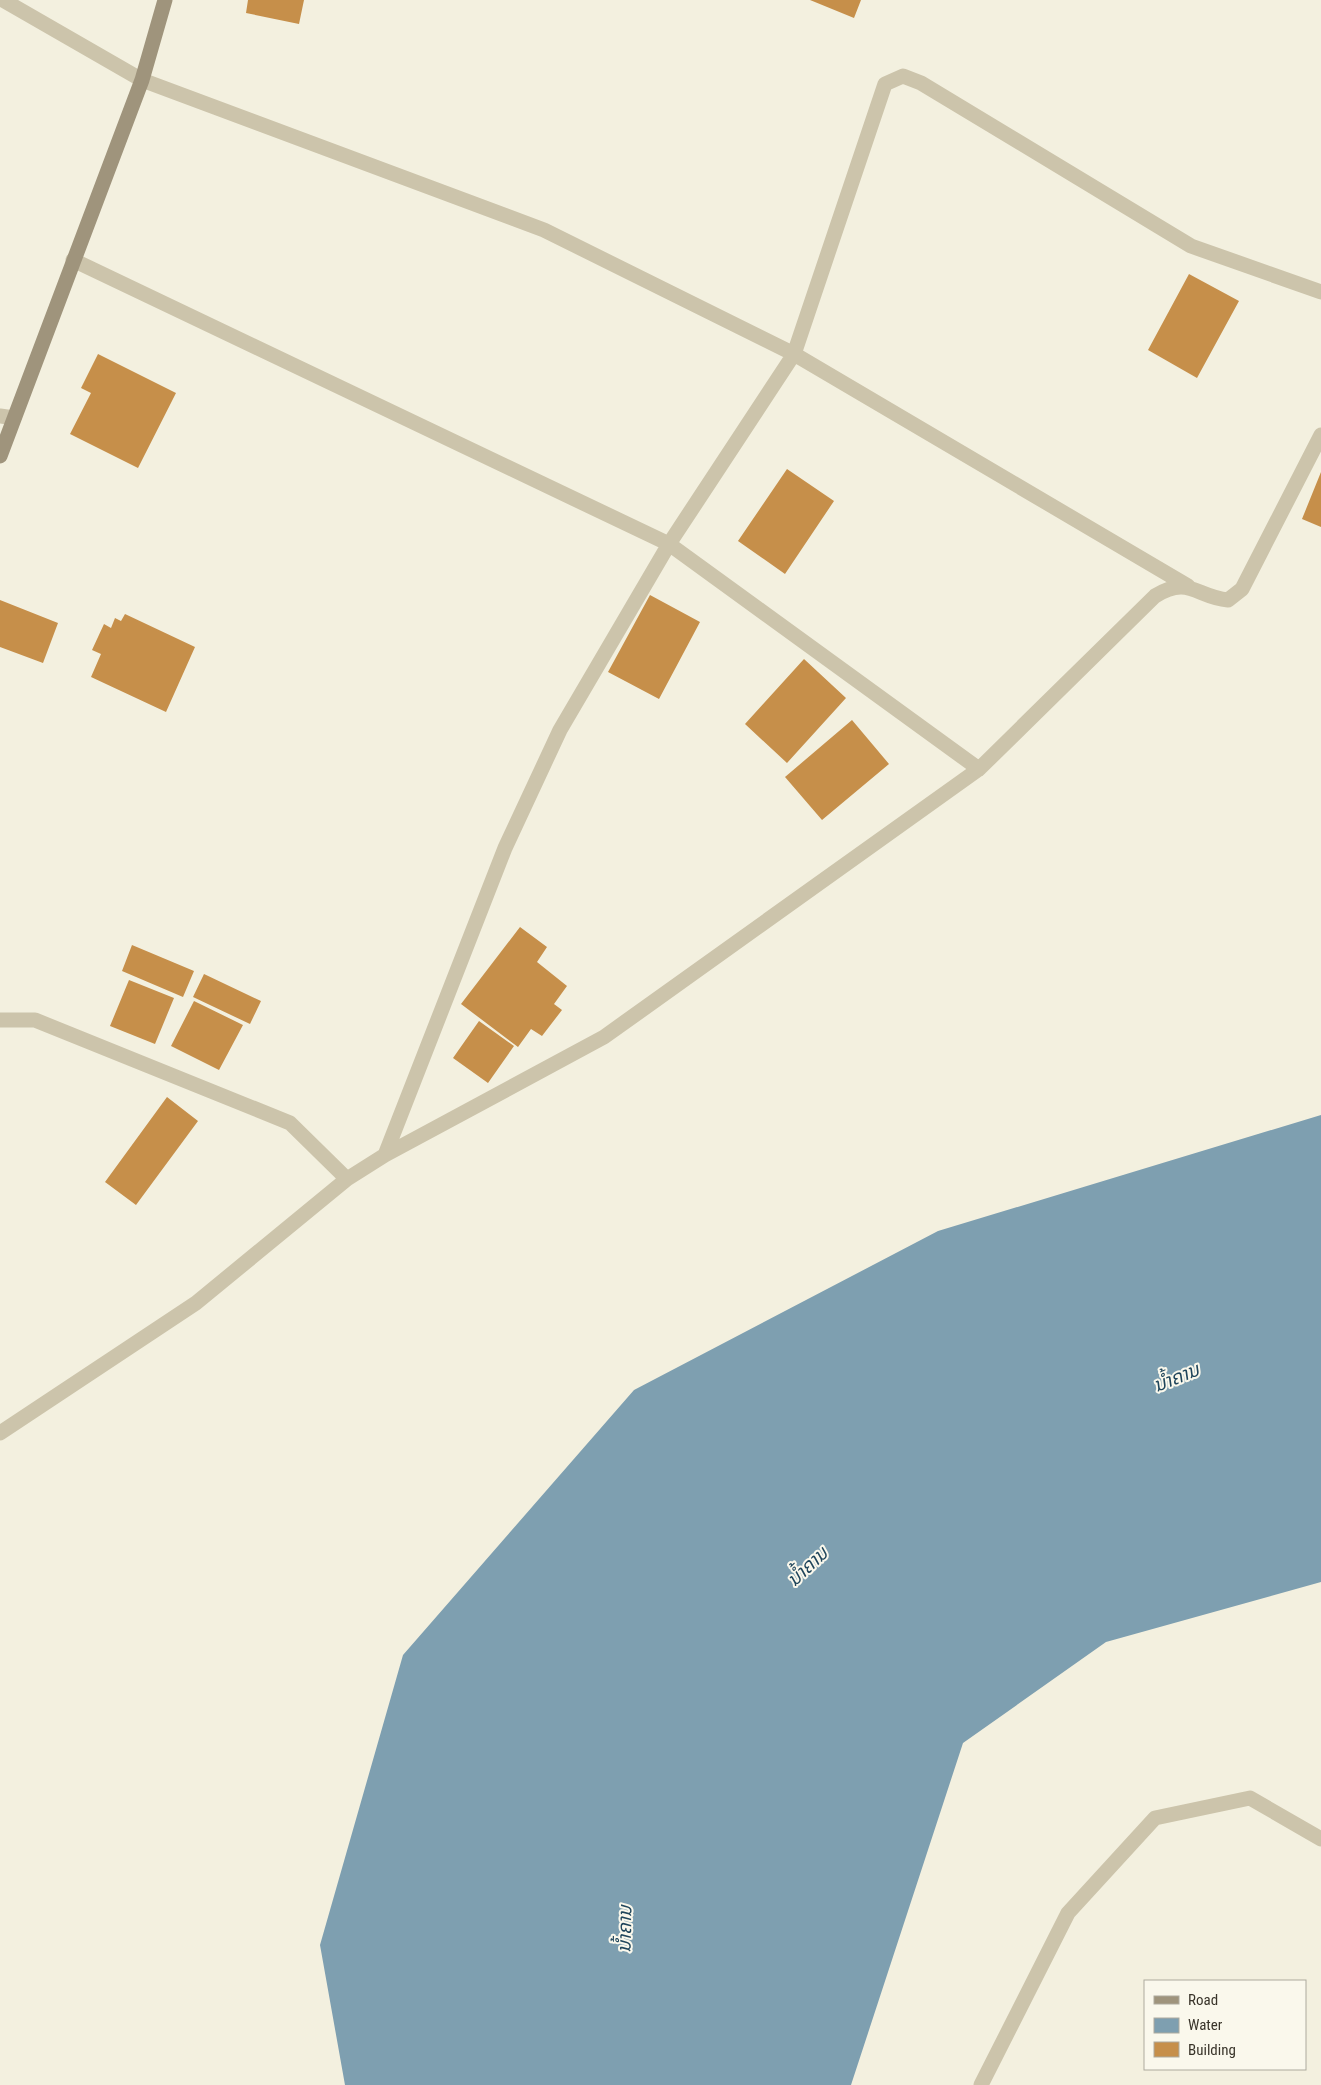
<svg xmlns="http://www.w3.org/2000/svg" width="1321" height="2085" viewBox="0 0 1321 2085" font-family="'Roboto Condensed','Noto Sans Lao',sans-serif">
<rect width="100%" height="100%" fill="#f3f0df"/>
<path fill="#7e9fb0" d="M1321,1115V1582L1106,1642L963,1743L851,2085H345L320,1945L403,1655L634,1390L938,1231Z"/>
<path fill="#c68f4a" d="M248,0H304L299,24L246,13Z
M810,0H861L854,18Z
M1189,274L1239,301L1197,378L1148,350Z
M98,354L176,393L138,468L70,434L91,393L81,388Z
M787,469L834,501L785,574L738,541Z
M1321,472V527L1302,519Z
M650,595L700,622L659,699L608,672Z
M0,600L58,623L43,663L0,647Z
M125,614L195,647L166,712L91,677L101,654L92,650L104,624L111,628L115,618L121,621Z
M804,659L846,698L787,763L745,724Z
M852,720L889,764L822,820L785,777Z
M520,927L547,947L537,962L567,986L554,1004L562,1010L542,1036L531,1029L518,1047L461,1004Z
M132,945L194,971L183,997L122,971Z
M204,974L261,1001L250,1024L193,997Z
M129,980L174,998L155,1044L110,1026Z
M194,1001L243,1025L219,1070L171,1046Z
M479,1021L514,1046L488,1083L453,1058Z
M167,1097L198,1121L136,1205L105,1182Z"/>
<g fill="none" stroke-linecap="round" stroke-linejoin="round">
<path stroke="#ccc4ab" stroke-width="15" d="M0,416L14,418"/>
<path stroke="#ccc4ab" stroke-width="15" d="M3,0L142,80L544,230L794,354L1188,586
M73,260L669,544L979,769
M0,1020H35L290,1123L347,1179
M385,1155L505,848L560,730L669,544L794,354L885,84L903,76L921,83L1191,246L1321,292
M0,1433L196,1303L347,1179L385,1155L604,1037L979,769L1155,596C1189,575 1196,597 1228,600L1242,589L1321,435
M981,2085L1068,1913L1155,1818L1250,1798L1321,1839"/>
<path stroke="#9f947c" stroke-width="15" d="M0,456L142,80L165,0"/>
</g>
<g text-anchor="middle" stroke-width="4" stroke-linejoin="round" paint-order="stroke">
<g font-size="19" font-style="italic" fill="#1f455b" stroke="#faf8ec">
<text transform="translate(1176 1377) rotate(-22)" y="7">ນ້ຳຄານ</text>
<text transform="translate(807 1566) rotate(-43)" y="7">ນ້ຳຄານ</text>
<text transform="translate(624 1929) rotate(-89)" y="7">ນ້ຳຄານ</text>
</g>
</g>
<rect x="1144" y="1980" width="162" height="90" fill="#faf8ec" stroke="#adaa9e"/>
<rect x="1154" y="1996" width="25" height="8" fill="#9f947c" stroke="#adaa9e"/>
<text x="1188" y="2005" font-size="15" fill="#39342a">Road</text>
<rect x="1154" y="2018" width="25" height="15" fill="#7e9fb0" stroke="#adaa9e"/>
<text x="1188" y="2030" font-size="15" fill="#39342a">Water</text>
<rect x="1154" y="2042" width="25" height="15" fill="#c68f4a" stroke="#adaa9e"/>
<text x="1188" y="2055" font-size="15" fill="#39342a">Building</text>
</svg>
